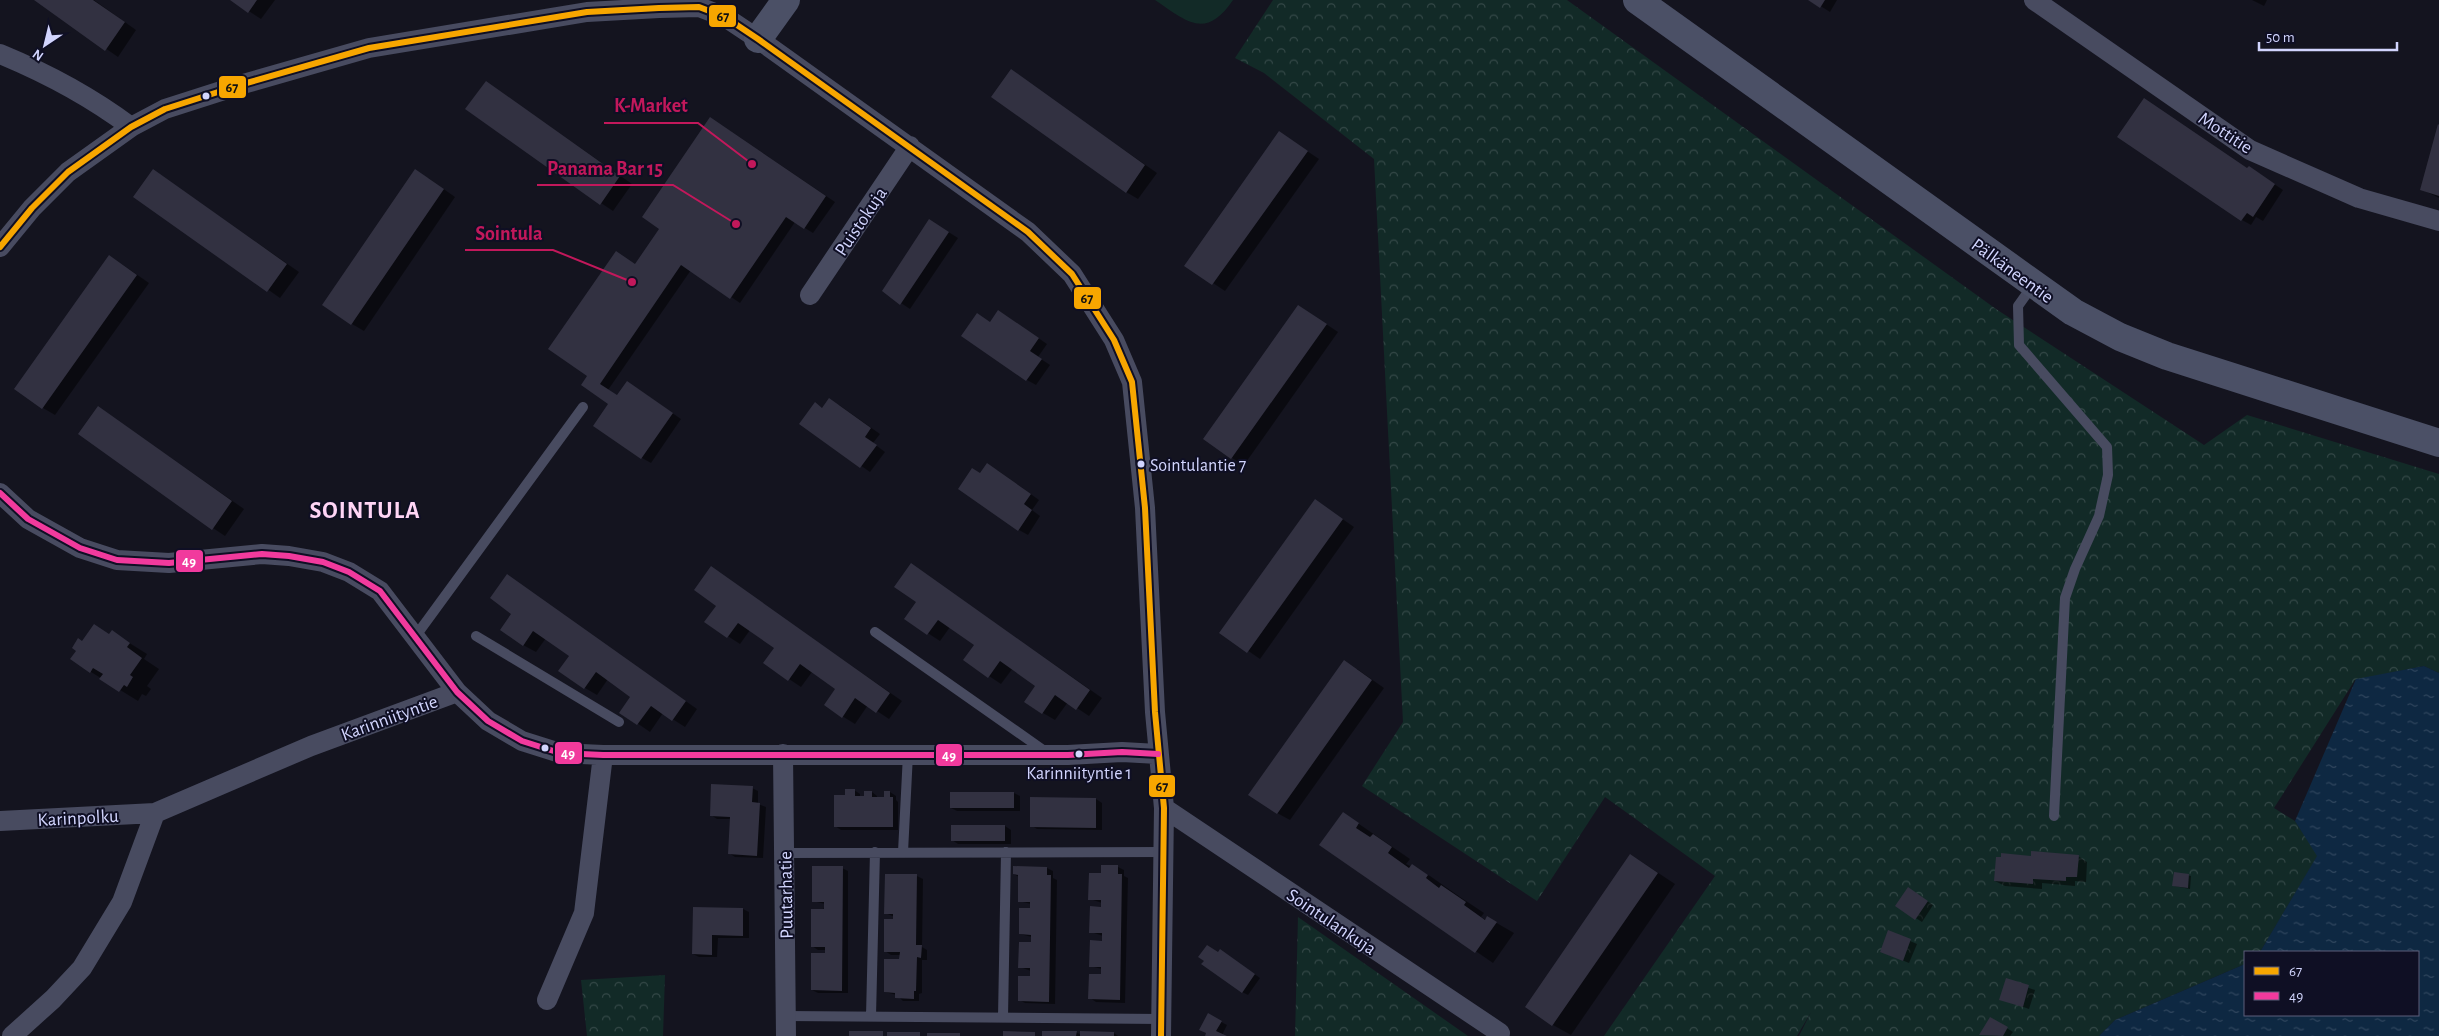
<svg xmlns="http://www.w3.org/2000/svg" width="2439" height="1036" viewBox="0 0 2439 1036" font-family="'Alegreya Sans',sans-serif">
<defs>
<pattern id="forest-crowns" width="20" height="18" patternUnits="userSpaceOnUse" patternTransform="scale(1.25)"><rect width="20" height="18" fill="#122a27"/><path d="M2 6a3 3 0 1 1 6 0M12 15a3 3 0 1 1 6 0" fill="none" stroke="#344847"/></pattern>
<pattern id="water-ripples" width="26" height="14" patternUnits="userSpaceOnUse" patternTransform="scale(1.25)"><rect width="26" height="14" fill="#0e2842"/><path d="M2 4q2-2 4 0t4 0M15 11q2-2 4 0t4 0" fill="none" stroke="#30465e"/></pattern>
</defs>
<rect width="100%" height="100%" fill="#14141f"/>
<path fill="url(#forest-crowns)" d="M1273,0H1567L1996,309L2204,445L2247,415L2439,474V673L2424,666L2355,680L2274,808L2295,821L2318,855L2260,952H2245V964L2115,1020L2099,1036H1799L1811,1012L1797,1036H1604L1715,876L1605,797L1537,901L1362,786L1403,722L1374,159L1264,73L1235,58Z
M1298,917L1468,1036H1295Z
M665,975L663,1036H587L581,980Z"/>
<path fill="#122a27" d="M1155,0H1233C1206,40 1187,22 1155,0Z"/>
<path fill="url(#water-ripples)" d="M2424,666L2439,673V1036H2099L2115,1020L2245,964V1015H2418V952H2260L2317,856L2295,821L2356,679Z"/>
<path fill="#0007" d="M36,0H94L136,30L118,57Z
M232,0H275L261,19Z
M1811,0H1837L1830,12Z
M2252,0H2267L2264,6Z
M1011,71L1157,173L1138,199L1126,192Z
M486,82L632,184L613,211L601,203Z
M720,124L835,202L813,233L795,222L740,303L691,270L608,390L618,396L636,388L681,419L651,463L642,458L610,404L589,375L636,265L661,229Z
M2439,127V198L2421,189Z
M1280,133L1319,159L1225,291L1186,265Z
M153,170L299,272L280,298L135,196Z
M2258,173L2283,190L2263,221L2256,217L2251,225L2242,220Z
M428,178L455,197L364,331L352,324Z
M939,226L958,238L910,309L901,303Z
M110,256L149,283L55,415L43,408Z
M1299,306L1338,332L1244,465L1232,458Z
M999,311L1047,344L1038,357L1050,365L1036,385L1027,380L991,323Z
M815,404L823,409L839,405L880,434L873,443L885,452L870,472L801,424Z
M98,407L244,509L225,536L213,528Z
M997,470L1039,500L1032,510L1040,516L1028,535L1019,530L981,474Z
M1315,500L1354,527L1260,659L1221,632Z
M912,565L1102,698L1089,716L1068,702L1055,720L1043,713L1037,686L1013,668L1001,684L965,660L975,645L950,627L940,641L906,619L918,602Z
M711,568L902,701L889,719L868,705L855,724L842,716L836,689L812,672L801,687L765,663L775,648L750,630L740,644L706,622L718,606Z
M507,576L697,709L685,727L663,713L650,732L621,712L632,697L608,679L597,695L585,688L571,656L546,638L536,652L523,645L513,613Z
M112,632L147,654L144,659L159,669L147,686L151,689L146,696L142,694L138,701L91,672L83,643L110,635Z
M1357,669L1384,688L1290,820L1277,813Z
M752,788L758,791V804L766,807L763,858L735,857L729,853L731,819H717L711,815Z
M854,790L860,794V798H866L872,792L877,796V798H885L890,792L896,796V800L898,802V830H841L835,826L847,796Z
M951,793H1014L1020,796V811H957L951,808Z
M1096,799L1102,803V830L1037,829L1032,826Z
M1343,813L1410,859L1406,864L1430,876L1460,897L1484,913L1481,917L1486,920L1488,918L1514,933L1493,963L1321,845Z
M1005,826L1011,830V844H958L952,840Z
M1631,855L1675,884L1571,1035L1553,1025Z
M2078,856L2087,862L2086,882L2075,881V886L2042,883V889L2005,886L1995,881L2032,857Z
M1014,867L1047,868L1053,871V878L1057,880L1055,1004L1025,1003L1019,1000L1031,977V971L1020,967L1032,943V937L1020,934L1031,910V904L1019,901V877L1014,874Z
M1118,867L1124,870V876L1128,878L1125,1003L1096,1002L1090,998L1102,975V969L1090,966L1103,942V936L1091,932L1102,908V903L1090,899L1103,874Z
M842,868L848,871V993H818L812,990L826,950H818L812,946L825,904L813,901Z
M2175,874L2191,876L2190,889L2174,886Z
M917,876L923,879L922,947L927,950V960H922V993L919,994V1001H903L897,995L885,992L901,961V955H891L885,951L895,920V917L885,913Z
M1914,892L1933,905L1922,922L1897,906Z
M694,908L743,909L749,912V938H718L717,957H699L693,954Z
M1889,932L1917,944L1909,963L1887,954Z
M1218,953L1226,954L1260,978L1248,995L1242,992Z
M2006,980L2035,990L2029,1009L2001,999Z
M1208,1015L1227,1025L1222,1035L1224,1036H1206Z
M1990,1018L2013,1032L2010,1036L1981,1035Z
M1076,1032L1081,1035L1114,1033L1118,1036H1043Z"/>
<path fill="#323141" d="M34,0H93L125,22L105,51Z
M230,0H257L248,13Z
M1808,0H1825L1820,8Z
M1011,69L1145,165L1126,193L991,97Z
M486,81L620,176L600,205L465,109Z
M2144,98L2247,168L2249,166L2275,184L2253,217L2247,213L2241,221L2117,137Z
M710,117L826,196L804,229L786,217L730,299L681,265L600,384L617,395L627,381L673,413L641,459L593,426L608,404L581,385L587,376L548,349L616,251L635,264L659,229L642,217Z
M2438,124L2439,125V196L2420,190Z
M1279,131L1308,151L1212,285L1184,266Z
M153,169L287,264L267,292L133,197Z
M415,169L444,189L351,325L322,305Z
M929,219L949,232L900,305L882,291Z
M109,255L137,275L42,409L14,389Z
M1298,305L1327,324L1231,459L1203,439Z
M998,310L1039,338L1030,351L1042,359L1026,381L961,336L977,313L990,322Z
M829,398L871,428L865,437L877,445L860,468L799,424L815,402L822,408Z
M98,406L232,501L212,530L78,434Z
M987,463L1031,494L1024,504L1032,510L1018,531L958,489L972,468L980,473Z
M1315,499L1343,519L1247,653L1219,633Z
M911,563L1090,690L1076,710L1055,695L1042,714L1024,702L1035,686L1000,661L988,678L963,660L974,645L938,620L927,635L904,619L916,602L894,587Z
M711,566L890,693L876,713L855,698L842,718L824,705L835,689L800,664L788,681L763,663L774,648L738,623L727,638L704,622L716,606L694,590Z
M507,574L686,701L672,721L651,706L637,725L619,713L630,697L596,672L584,689L558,671L569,656L533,631L523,646L500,630L511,614L490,598Z
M94,624L109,634L112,630L130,643L127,647L142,658L130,675L133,677L127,687L124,685L119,692L99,679L103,674L93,668L90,673L70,659L76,651L72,648L78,638L82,641Z
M1344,660L1372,680L1277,814L1248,795Z
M711,784L753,786L752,802L760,803L757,856L728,854L730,817L710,816Z
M845,789H855V796H864V791H872V797H884V791H890V797H893V827H834V795H845Z
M950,792H1014V808H950Z
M1030,797L1096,798V828L1030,827Z
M1343,812L1359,823L1356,828L1370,837L1373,834L1392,847L1388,853L1409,868L1412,864L1428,875L1426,878L1439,888L1441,885L1466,902L1464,905L1485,920L1487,916L1497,922L1475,953L1319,845Z
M951,825H1005V841H951Z
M2031,851L2079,855L2077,877H2066V881L2033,879V884L1994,881L1996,857H2001V853L2031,856Z
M1630,854L1658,873L1552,1026L1525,1007Z
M1101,865H1118V874H1122L1120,1000L1088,999L1089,974H1101V967H1089L1090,940L1102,941V933H1089L1090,906L1101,907V900H1088L1089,873H1101Z
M812,866H843L842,991L811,990V953H825V947H811V909H824V902H812Z
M1013,866L1047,867V875H1051L1049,1002L1018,1001V976H1030V968H1018L1019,942H1031V935L1019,934V908H1030V902H1018V875L1013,874Z
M2174,872L2189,874L2188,888L2172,886Z
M885,874H917L916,945H922L921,958L917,957L916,991H914V999L895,998V993L884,992V959H899L900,952H884V919H893V914H884Z
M1908,887L1928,901L1915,920L1895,906Z
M693,907L743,908V936L712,935V955L692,954Z
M1888,930L1911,939L1903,961L1880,952Z
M1207,945L1218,952L1220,949L1255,974L1242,993L1201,964L1204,961L1198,957Z
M2006,978L2029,985L2023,1007L1999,1000Z
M1208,1013L1222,1021L1216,1031L1227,1036H1205L1206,1033L1199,1030Z
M1990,1017L2008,1027L2003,1036L1979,1035Z
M849,1031H883V1036H849Z
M1003,1031L1035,1032V1036H1003Z
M1042,1031H1077L1076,1036H1042Z
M1080,1031L1114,1032V1036H1080Z
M887,1032H920V1036H887Z
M927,1033H960V1036H927Z"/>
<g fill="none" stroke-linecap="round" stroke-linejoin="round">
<path stroke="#484b60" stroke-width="10" d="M2033,285L2018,306L2019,345L2107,447L2108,475L2099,516L2075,569L2065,598L2054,816
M875,632L1046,752
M476,636L619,722
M415,637L583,407
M903,852L908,754
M784,853L1163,852
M786,1016L1161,1019
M871,1016L875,852
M1003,1017L1006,852"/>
<path stroke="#484b60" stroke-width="20" d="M2034,0L2250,150L2359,198L2439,221
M0,54C46,73 91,97 131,127
M0,247L32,208L68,172L131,127L165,109L243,84L369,48L587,12L659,8L699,7L725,17L758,39L1028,232L1072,274L1114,340L1132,382L1145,508L1155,712L1164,808L1161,1036
M810,295L910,146
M0,493L28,519L80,548L117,560L169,563L262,554L289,556L323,562L349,572L380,591L457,692L488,721L522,741L560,753L603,755H1068L1122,752L1158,754
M783,754L786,1036
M1164,808L1500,1033
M0,821L155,813
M547,1000L584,913L603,755
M12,1036L53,999L82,968L122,902L155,813L311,746L457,692"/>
<path stroke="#4b5066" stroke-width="28" d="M1637,0L2073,312L2120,337L2167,356L2439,443
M758,39L786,0"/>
<g stroke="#0f0f24" stroke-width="10">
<path id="bus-1" d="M0,247L32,208L68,172L131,127L165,109L243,84L369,48L587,12L659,8L699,7L725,17L758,39L1028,232L1072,274L1114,340L1132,382L1145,508L1155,712L1164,808L1161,1036"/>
</g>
<g stroke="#0f0f24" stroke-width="10">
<path id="bus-2" d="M0,493L28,519L80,548L117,560L169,563L262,554L289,556L323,562L349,572L380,591L457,692L488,721L522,741L560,753L603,755H1068L1122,752L1158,754"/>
</g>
<use href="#bus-1" stroke="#f7a600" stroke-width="6"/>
<use href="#bus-2" stroke="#f13a9d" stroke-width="6"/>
</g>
<g fill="#d2d5fe" stroke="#0f0f24" stroke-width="2">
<circle cx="206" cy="96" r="4.5"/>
<circle cx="1141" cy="464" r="4.5"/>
<circle cx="545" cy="748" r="4.5"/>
<circle cx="1079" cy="754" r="4.5"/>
</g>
<g text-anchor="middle" stroke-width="4" stroke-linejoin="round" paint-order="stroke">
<g font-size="18" fill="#d2d5fe" stroke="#0f0f24" text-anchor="start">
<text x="1150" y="471">Sointulantie 7</text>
<text x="1079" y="779" text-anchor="middle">Karinniityntie 1</text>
</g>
<g font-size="19" fill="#d2d5fe" stroke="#0f0f24">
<text transform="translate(2226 132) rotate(33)" y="7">Mottitie</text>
<text transform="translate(860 221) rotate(-56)" y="7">Puistokuja</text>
<text transform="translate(2013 270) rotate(36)" y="7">Pälkäneentie</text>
<text transform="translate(389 717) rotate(-20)" y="7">Karinniityntie</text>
<text transform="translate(78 817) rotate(-3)" y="7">Karinpolku</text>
<text transform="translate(785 895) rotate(-91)" y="7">Puutarhatie</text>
<text transform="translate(1332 921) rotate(34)" y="7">Sointulankuja</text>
</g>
<g font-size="24" font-weight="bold" letter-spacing="1" fill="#fed4f6" stroke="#0f0f24">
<text x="365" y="518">SOINTULA</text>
</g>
</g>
<path fill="none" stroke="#c2185b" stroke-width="2" d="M752 164L698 123H604M736 224L673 185H537M632 282L553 250H465"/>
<g fill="#c2185b" stroke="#0f0f24" stroke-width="2">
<circle cx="752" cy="164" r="5"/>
<circle cx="736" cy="224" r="5"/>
<circle cx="632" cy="282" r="5"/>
</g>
<g font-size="20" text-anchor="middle" font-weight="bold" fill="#c2185b" stroke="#0f0f24" stroke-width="4" stroke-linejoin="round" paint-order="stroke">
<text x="651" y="112">K-Market</text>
<text x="605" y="175">Panama Bar 15</text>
<text x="509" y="240">Sointula</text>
</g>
<g stroke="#0f0f24" stroke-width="2">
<rect x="708" y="4" width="29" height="24" rx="5" fill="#f7a600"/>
<rect x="218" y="75" width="29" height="24" rx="5" fill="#f7a600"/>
<rect x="1073" y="286" width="29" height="24" rx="5" fill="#f7a600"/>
<rect x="175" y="549" width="29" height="24" rx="5" fill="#f13a9d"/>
<rect x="554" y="741" width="29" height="24" rx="5" fill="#f13a9d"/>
<rect x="935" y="743" width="28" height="24" rx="5" fill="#f13a9d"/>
<rect x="1148" y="774" width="28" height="24" rx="5" fill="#f7a600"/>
</g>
<g font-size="14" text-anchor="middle" font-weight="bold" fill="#fff">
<text x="189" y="566">49</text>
<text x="568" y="758">49</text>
<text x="949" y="760">49</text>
</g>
<g font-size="14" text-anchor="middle" font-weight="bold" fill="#111">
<text x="723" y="21">67</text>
<text x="232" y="92">67</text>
<text x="1087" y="303">67</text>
<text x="1162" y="791">67</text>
</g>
<rect x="2244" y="951" width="175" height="65" fill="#0f0f24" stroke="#5d5e7b"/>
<rect x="2254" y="967" width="25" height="8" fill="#f7a600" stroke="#5d5e7b"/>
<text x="2289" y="976" font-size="15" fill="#d2d5fe">67</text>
<rect x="2254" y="992" width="25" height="8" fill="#f13a9d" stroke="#5d5e7b"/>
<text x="2289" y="1001" font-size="15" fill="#d2d5fe">49</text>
<g transform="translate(45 45) rotate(215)" stroke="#0f0f24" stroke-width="4" paint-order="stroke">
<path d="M0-4L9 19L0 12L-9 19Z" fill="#d2d5fe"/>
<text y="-8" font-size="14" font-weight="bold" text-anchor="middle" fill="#d2d5fe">N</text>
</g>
<path d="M2259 42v8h138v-8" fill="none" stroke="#d2d5fe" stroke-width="2.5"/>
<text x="2266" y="42" font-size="15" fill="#d2d5fe" stroke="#0f0f24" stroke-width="4" paint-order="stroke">50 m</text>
</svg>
